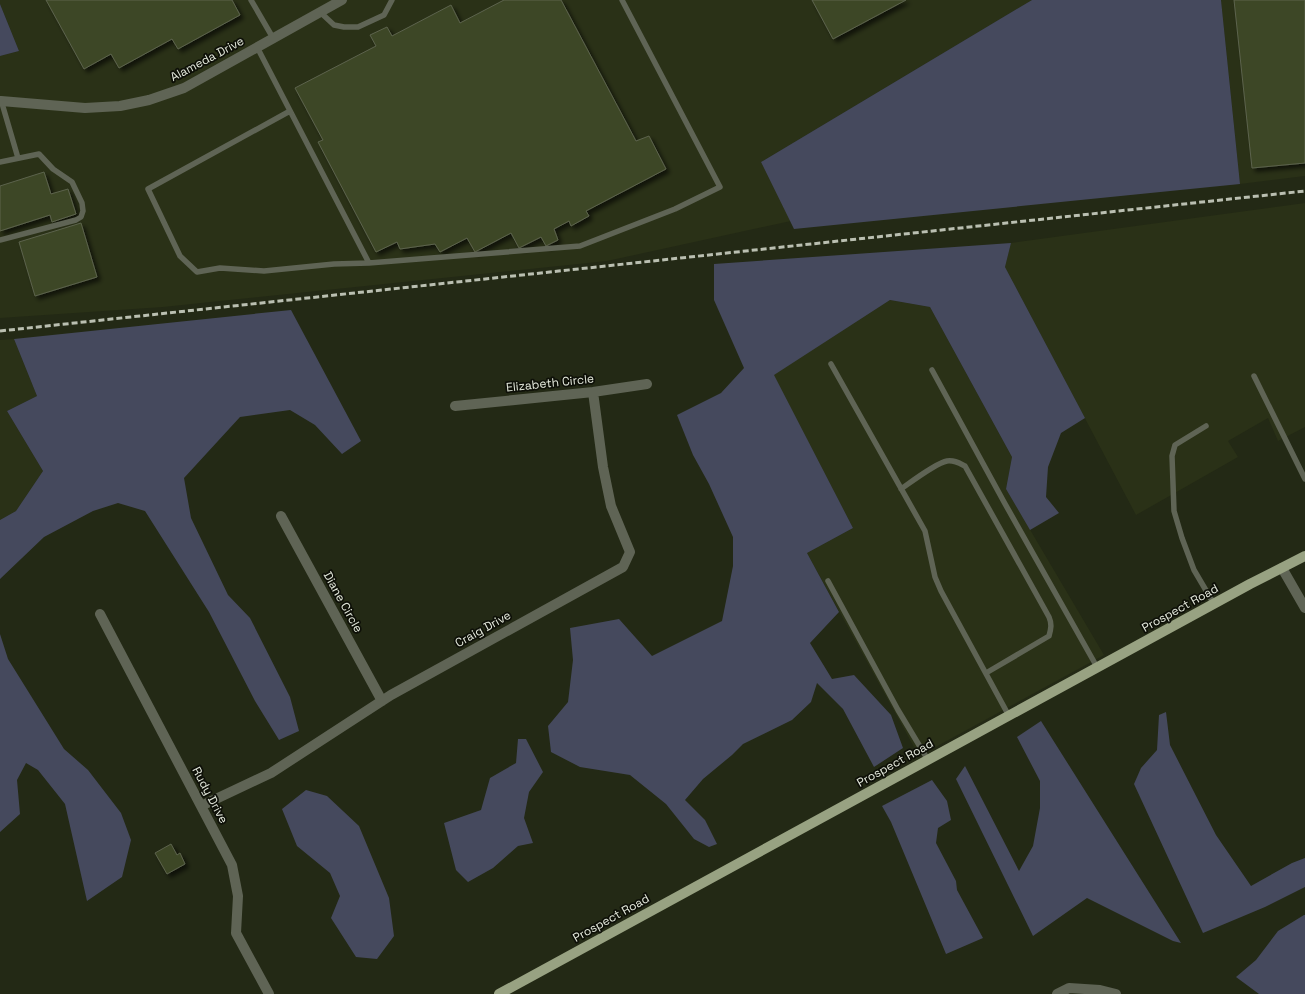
<svg xmlns="http://www.w3.org/2000/svg" width="1305" height="994" viewBox="0 0 1305 994" font-family="'Space Grotesk',sans-serif">
<defs>
<filter id="shadow"><feDropShadow dx="3.5" dy="3.5" stdDeviation="2" flood-color="#0009"/></filter>
</defs>
<rect width="100%" height="100%" fill="#232915"/>
<path fill="#2a3117" d="M0,0H1032L761,162L791,221L607,261L163,307L0,318V56L19,51L0,4Z
M1221,0H1305V176L1240,184Z
M1305,203V427L1278,441L1268,418L1228,441L1238,457L1136,515L1005,267L1011,243Z
M890,300L930,307L1012,457L1006,489L1104,655L919,756L807,553L853,528L773,375Z
M14,339L37,396L7,411L43,471L16,511L0,520V340Z"/>
<path fill="#45495d" d="M1032,0H1221L1240,184L794,229L761,162Z
M0,4L19,51L0,56Z
M1011,243L1005,267L1085,418L1061,433L1048,467L1046,497L1059,513L1030,530L1006,489L1012,457L930,307L890,300L774,375L853,528L807,553L839,612L810,643L832,679L854,675L891,715L903,748L874,767L843,709L817,683L811,702L792,720L743,744L732,755L703,779L685,800L705,820L717,844L709,847L694,839L666,804L630,775L580,767L551,752L548,726L568,702L573,660L570,628L619,619L652,656L722,621L733,566V537L709,484L693,455L677,415L721,393L744,368L714,300V264Z
M291,310L361,441L342,454L315,425L290,410L240,417L184,478L191,518L228,595L250,618L290,697L299,731L279,740L255,701L209,612L145,511L118,503L93,511L44,537L0,579V520L16,511L43,471L7,411L37,396L14,339Z
M0,634L8,659L64,749L88,770L121,813L131,840L122,877L87,901L65,804L38,770L26,763L17,780L20,814L0,832Z
M1166,712L1170,745L1216,835L1251,886L1292,863L1305,858V887L1265,907L1203,933L1134,784L1141,768L1157,750L1159,715Z
M1041,721L1181,943L1173,941L1087,898L1033,936L956,779L965,766L1019,871L1033,846L1040,808V781L1017,737Z
M518,739H526L543,772L529,792L524,818L533,843L518,846L493,868L468,882L456,870L444,823L481,810L490,778L516,763Z
M932,780L947,801L951,820L938,828L936,843L956,881L957,890L983,938L946,954L891,822L882,806Z
M306,790L327,796L359,826L389,898L394,936L377,959L356,957L331,918L340,896L330,873L297,846L282,809Z
M1304,915H1305V994H1259L1236,977L1256,960L1278,931Z"/>
<path fill="#3e4725" stroke="#5c634d" filter="url(#shadow)" d="M46,0H232L240,15L178,49L172,39L119,68L111,54L84,69Z
M504,0H561L636,141L649,136L666,169L586,211L589,216L571,226L569,221L554,229L558,240L546,246L541,237L519,248L511,233L475,252L467,238L440,252L435,244L400,249L397,242L376,252L318,142L323,140L295,88L376,46L370,35L387,27L392,36L451,5L460,23Z
M812,0H906L833,39Z
M1234,0H1305V163L1252,168Z
M44,172L51,194L68,189L76,214L52,222L50,215L0,231V186Z
M81,223L97,277L35,296L19,242Z
M171,844L177,855L180,853L185,864L167,874L155,853Z"/>
<g fill="none" stroke-linecap="round" stroke-linejoin="round">
<path stroke="#5f6455" stroke-width="5.5" d="M251,0L273,38
M320,12L334,25L344,27H358L384,15L392,0
M257,47L369,263L334,264L264,271L220,268L197,272L180,256L148,189L290,111
M1,100L18,158
M0,162L39,154L53,169L72,182L82,203L83,211L81,217L76,220L0,240
M369,263L580,246L675,209L720,187L622,0
M831,364L925,531L935,577L941,591L1009,716
M932,370L1004,502L1097,667
M1254,376L1305,479
M1206,426L1175,445L1172,456L1174,511L1182,538L1194,570L1214,604
M901,489C911,482 936,463 947,461C954,460 959,463 965,466L1049,617C1052,624 1051,629 1049,636L986,673
M828,581L898,710L928,760"/>
<path stroke="#5f6455" stroke-width="10" d="M1,101L85,108L120,106L149,100L184,88L342,0
M455,406L593,392L647,384
M281,516L382,701
M1282,568L1305,608
M100,614L232,865L238,896L236,933L269,994
M201,806L271,773L391,695L623,567L630,552L611,506L603,467L593,392
M1057,994L1069,988L1100,990L1116,994"/>
<path stroke="#98a282" stroke-width="10" d="M499,994L1250,584L1305,556"/>
<path stroke="#babfb1" stroke-width="3" stroke-dasharray="6 3" stroke-linecap="butt" d="M0,331L1305,191"/>
</g>
<g text-anchor="middle" stroke-width="3.5" stroke-linejoin="round" paint-order="stroke">
<g font-size="12" fill="#e6ebde" stroke="#0e1008">
<text transform="translate(207 59) rotate(-28)" y="4">Alameda Drive</text>
<text transform="translate(550 383) rotate(-6)" y="4">Elizabeth Circle</text>
<text transform="translate(343 602) rotate(61)" y="4">Diane Circle</text>
<text transform="translate(1180 608) rotate(-29)" y="4">Prospect Road</text>
<text transform="translate(483 629) rotate(-29)" y="4">Craig Drive</text>
<text transform="translate(895 763) rotate(-29)" y="4">Prospect Road</text>
<text transform="translate(210 795) rotate(62)" y="4">Rudy Drive</text>
<text transform="translate(611 918) rotate(-29)" y="4">Prospect Road</text>
</g>
</g>
</svg>
